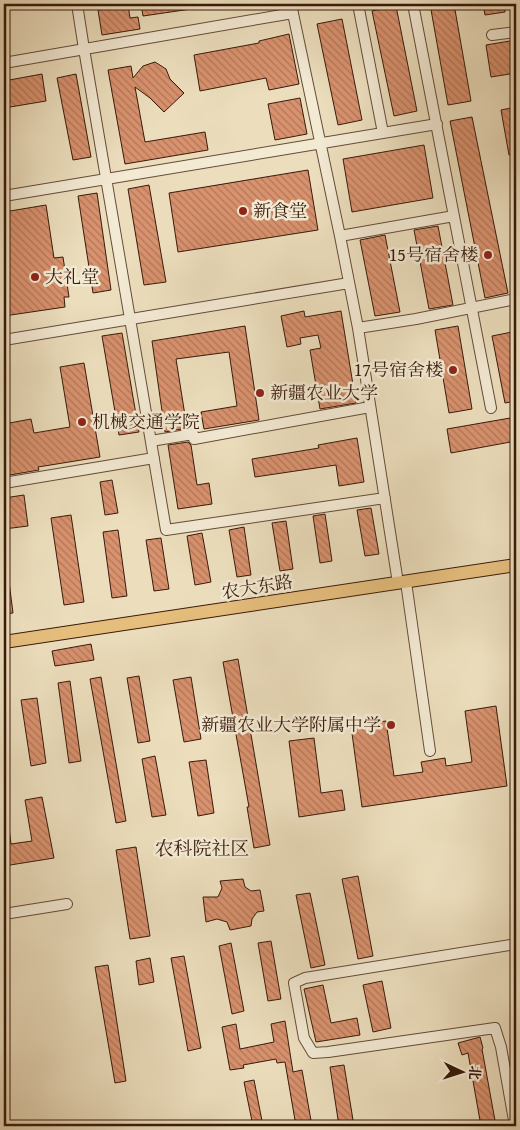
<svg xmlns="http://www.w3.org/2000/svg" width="520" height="1130" viewBox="0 0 520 1130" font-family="'Gentium Book Plus','Noto Serif SC',serif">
<defs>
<pattern id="building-back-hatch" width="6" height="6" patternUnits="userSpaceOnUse" patternTransform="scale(1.25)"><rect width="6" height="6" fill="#d9926e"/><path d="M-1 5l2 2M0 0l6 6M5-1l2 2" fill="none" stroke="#b17659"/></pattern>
</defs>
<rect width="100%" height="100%" fill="#ecdebd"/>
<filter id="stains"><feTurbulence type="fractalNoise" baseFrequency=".004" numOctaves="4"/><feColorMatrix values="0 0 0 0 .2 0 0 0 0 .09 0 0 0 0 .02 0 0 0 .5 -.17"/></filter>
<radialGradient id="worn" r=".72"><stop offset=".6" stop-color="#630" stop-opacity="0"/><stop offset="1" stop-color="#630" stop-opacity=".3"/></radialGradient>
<path fill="url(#building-back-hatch)" stroke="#381a0b" d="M141,4H198V8L143,16Z
M430,4H454L471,101L448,105Z
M483,4H504L505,12L485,15Z
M128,5L130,18L138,17L140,29L102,35L98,10Z
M396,6L417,111L394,116L372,11Z
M342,19L362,120L338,125L317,24Z
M289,34L299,84L269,90L266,78L200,91L194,55L259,43V41Z
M516,40V73L491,77L486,45Z
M155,62L166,69L170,79L184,93L164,112L150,98L135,87L145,142L205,132L208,150L125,164L108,70L131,66L133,78L143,66Z
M42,74L46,101L4,108V81Z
M76,74L91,157L73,160L57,78Z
M300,98L307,134L275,140L268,104Z
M516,107V154L509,155L501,110Z
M472,117L508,293L485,298L450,121Z
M424,145L433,198L352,212L343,159Z
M308,170L318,230L178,252L169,193Z
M149,185L166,282L144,285L128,189Z
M97,193L111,290L93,293L78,196Z
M46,205L54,258L63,257L69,297H64L65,307L4,316V212Z
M438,226L453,305L429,309L414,230Z
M385,235L400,312L375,316L360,240Z
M304,311L305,317L341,311L356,403L320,409L310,350L321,348L318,335L300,338L301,344L287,347L281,316Z
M245,326L259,420L204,429L201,412L237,406L229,352L176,359L187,428L165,432L152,341Z
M458,326L472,409L449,413L435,330Z
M512,332L516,353V401L505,403L492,336Z
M122,333L139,432L119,435L102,336Z
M84,363L100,457L38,467L39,470L4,476V424L31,419L34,433L70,427L60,367Z
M516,417V441L451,453L447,429Z
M357,438L364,482L339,486L336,465L255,477L252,459L319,448L318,445Z
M188,442L191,445L197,485L209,483L212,504L178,509L168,445Z
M112,480L118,513L105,515L100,482Z
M24,495L28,526L4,529V498Z
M371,508L379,554L365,556L357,510Z
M325,514L332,561L320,563L313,516Z
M71,515L84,602L64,605L51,518Z
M286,521L293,569L280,571L272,523Z
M244,527L251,575L237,577L229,530Z
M118,530L127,596L112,598L103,532Z
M202,533L211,582L195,585L187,536Z
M161,538L169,589L154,591L146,540Z
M4,574H8L13,613L4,614Z
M91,644L94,660L55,666L52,651Z
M238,659L270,845L254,848L247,807H249L223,662Z
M139,676L150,741L138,743L127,678Z
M101,677L126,821L116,823L90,679Z
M191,677L201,739L184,742L173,680Z
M70,681L81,761L69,763L58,683Z
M37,698L46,763L31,766L21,700Z
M496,706L507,786L362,807L351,726L386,721L394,776L423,772L421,762L445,758L446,766L472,762L465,711Z
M314,738L321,793L342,790L345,810L299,817L289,741Z
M155,756L166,815L152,817L142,759Z
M206,760L214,813L198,816L189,762Z
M42,797L54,858L4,866V821L8,820L11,844L32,841L25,800Z
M136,847L150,936L130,939L116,850Z
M358,876L373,956L358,959L342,879Z
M243,879L245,887L251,891L260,890L264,911L257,912L252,919L251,926L230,930L227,922L217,919L206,922L203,897H218L222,888L220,881Z
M310,893L325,965L311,968L296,895Z
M271,941L281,999L268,1001L258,943Z
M231,943L244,1011L232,1014L219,946Z
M184,956L201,1048L188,1051L171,958Z
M150,958L154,982L139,985L136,961Z
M108,965L126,1081L115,1083L95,967Z
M382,981L391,1028L373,1032L363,985Z
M323,985L331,1023L357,1018L360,1035L316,1042L304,989Z
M285,1021L293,1072L302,1070L312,1126H296L285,1062L277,1063L276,1059L243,1065L244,1068L230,1070L222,1027L236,1024L240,1049L274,1042L271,1024Z
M480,1037L483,1048L482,1049L496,1126H481L468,1053L462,1055L458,1043Z
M344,1065L354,1126H339L330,1067Z
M254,1080L263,1126H253L244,1082Z"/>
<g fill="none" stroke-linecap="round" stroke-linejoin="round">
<g stroke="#654b38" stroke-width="12">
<path id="minor" d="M77,4L84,49L166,530L385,498
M291,4L340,236L358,328L398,583
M358,4L383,133
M413,4L491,408
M492,35L516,32
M4,63L293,13
M4,196L437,124
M340,236L454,216
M358,328L416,319L516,299
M4,340L349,283
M151,441L193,434L194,439L370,407
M4,483L154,458
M406,582L430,751
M4,914L67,904
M515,1126L501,1047L495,1028L328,1052L313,1053L304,1038L294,983L305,978L516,944"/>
</g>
<g stroke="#381a0b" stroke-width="14">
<path id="major" d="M4,642L516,565"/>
</g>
<use href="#minor" stroke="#f3ead4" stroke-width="10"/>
<use href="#major" stroke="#e6bf7e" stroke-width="12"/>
</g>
<g fill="#8f2418" stroke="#f3ead4" stroke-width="2">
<circle cx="243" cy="211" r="5"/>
<circle cx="488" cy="255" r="5"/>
<circle cx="35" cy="277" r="5"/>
<circle cx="453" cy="370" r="5"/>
<circle cx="260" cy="393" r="5"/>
<circle cx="82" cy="422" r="5"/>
<circle cx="391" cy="725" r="5"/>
</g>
<g text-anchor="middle" stroke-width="5" stroke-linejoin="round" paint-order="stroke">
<g font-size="18" fill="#381a0b" stroke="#f3ead4" text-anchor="start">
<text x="253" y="217">新食堂</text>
<text x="478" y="261" text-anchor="end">15号宿舍楼</text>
<text x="45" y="283">大礼堂</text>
<text x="443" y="376" text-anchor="end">17号宿舍楼</text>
<text x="270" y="399">新疆农业大学</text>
<text x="92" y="428">机械交通学院</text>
<text x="381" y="731" text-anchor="end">新疆农业大学附属中学</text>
</g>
<g font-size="18" fill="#381a0b" stroke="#f3ead4">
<text transform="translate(257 587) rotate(-9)" y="6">农大东路</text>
</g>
<g font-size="19" fill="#381a0b" stroke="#f3ead4">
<text x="202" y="855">农科院社区</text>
</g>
</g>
<rect width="520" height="1130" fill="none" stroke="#ecdebd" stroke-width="20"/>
<rect x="5" y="5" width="510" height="1120" fill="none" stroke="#381a0b" stroke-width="2.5"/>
<rect x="10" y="10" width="500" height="1110" fill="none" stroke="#381a0b"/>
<g transform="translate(462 1072) rotate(94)" stroke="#f3ead4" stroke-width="4" paint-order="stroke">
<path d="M0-4L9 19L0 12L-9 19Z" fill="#381a0b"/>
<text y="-8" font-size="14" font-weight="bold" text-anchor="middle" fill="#381a0b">北</text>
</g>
<rect width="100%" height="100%" filter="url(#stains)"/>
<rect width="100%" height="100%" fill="url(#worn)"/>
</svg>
